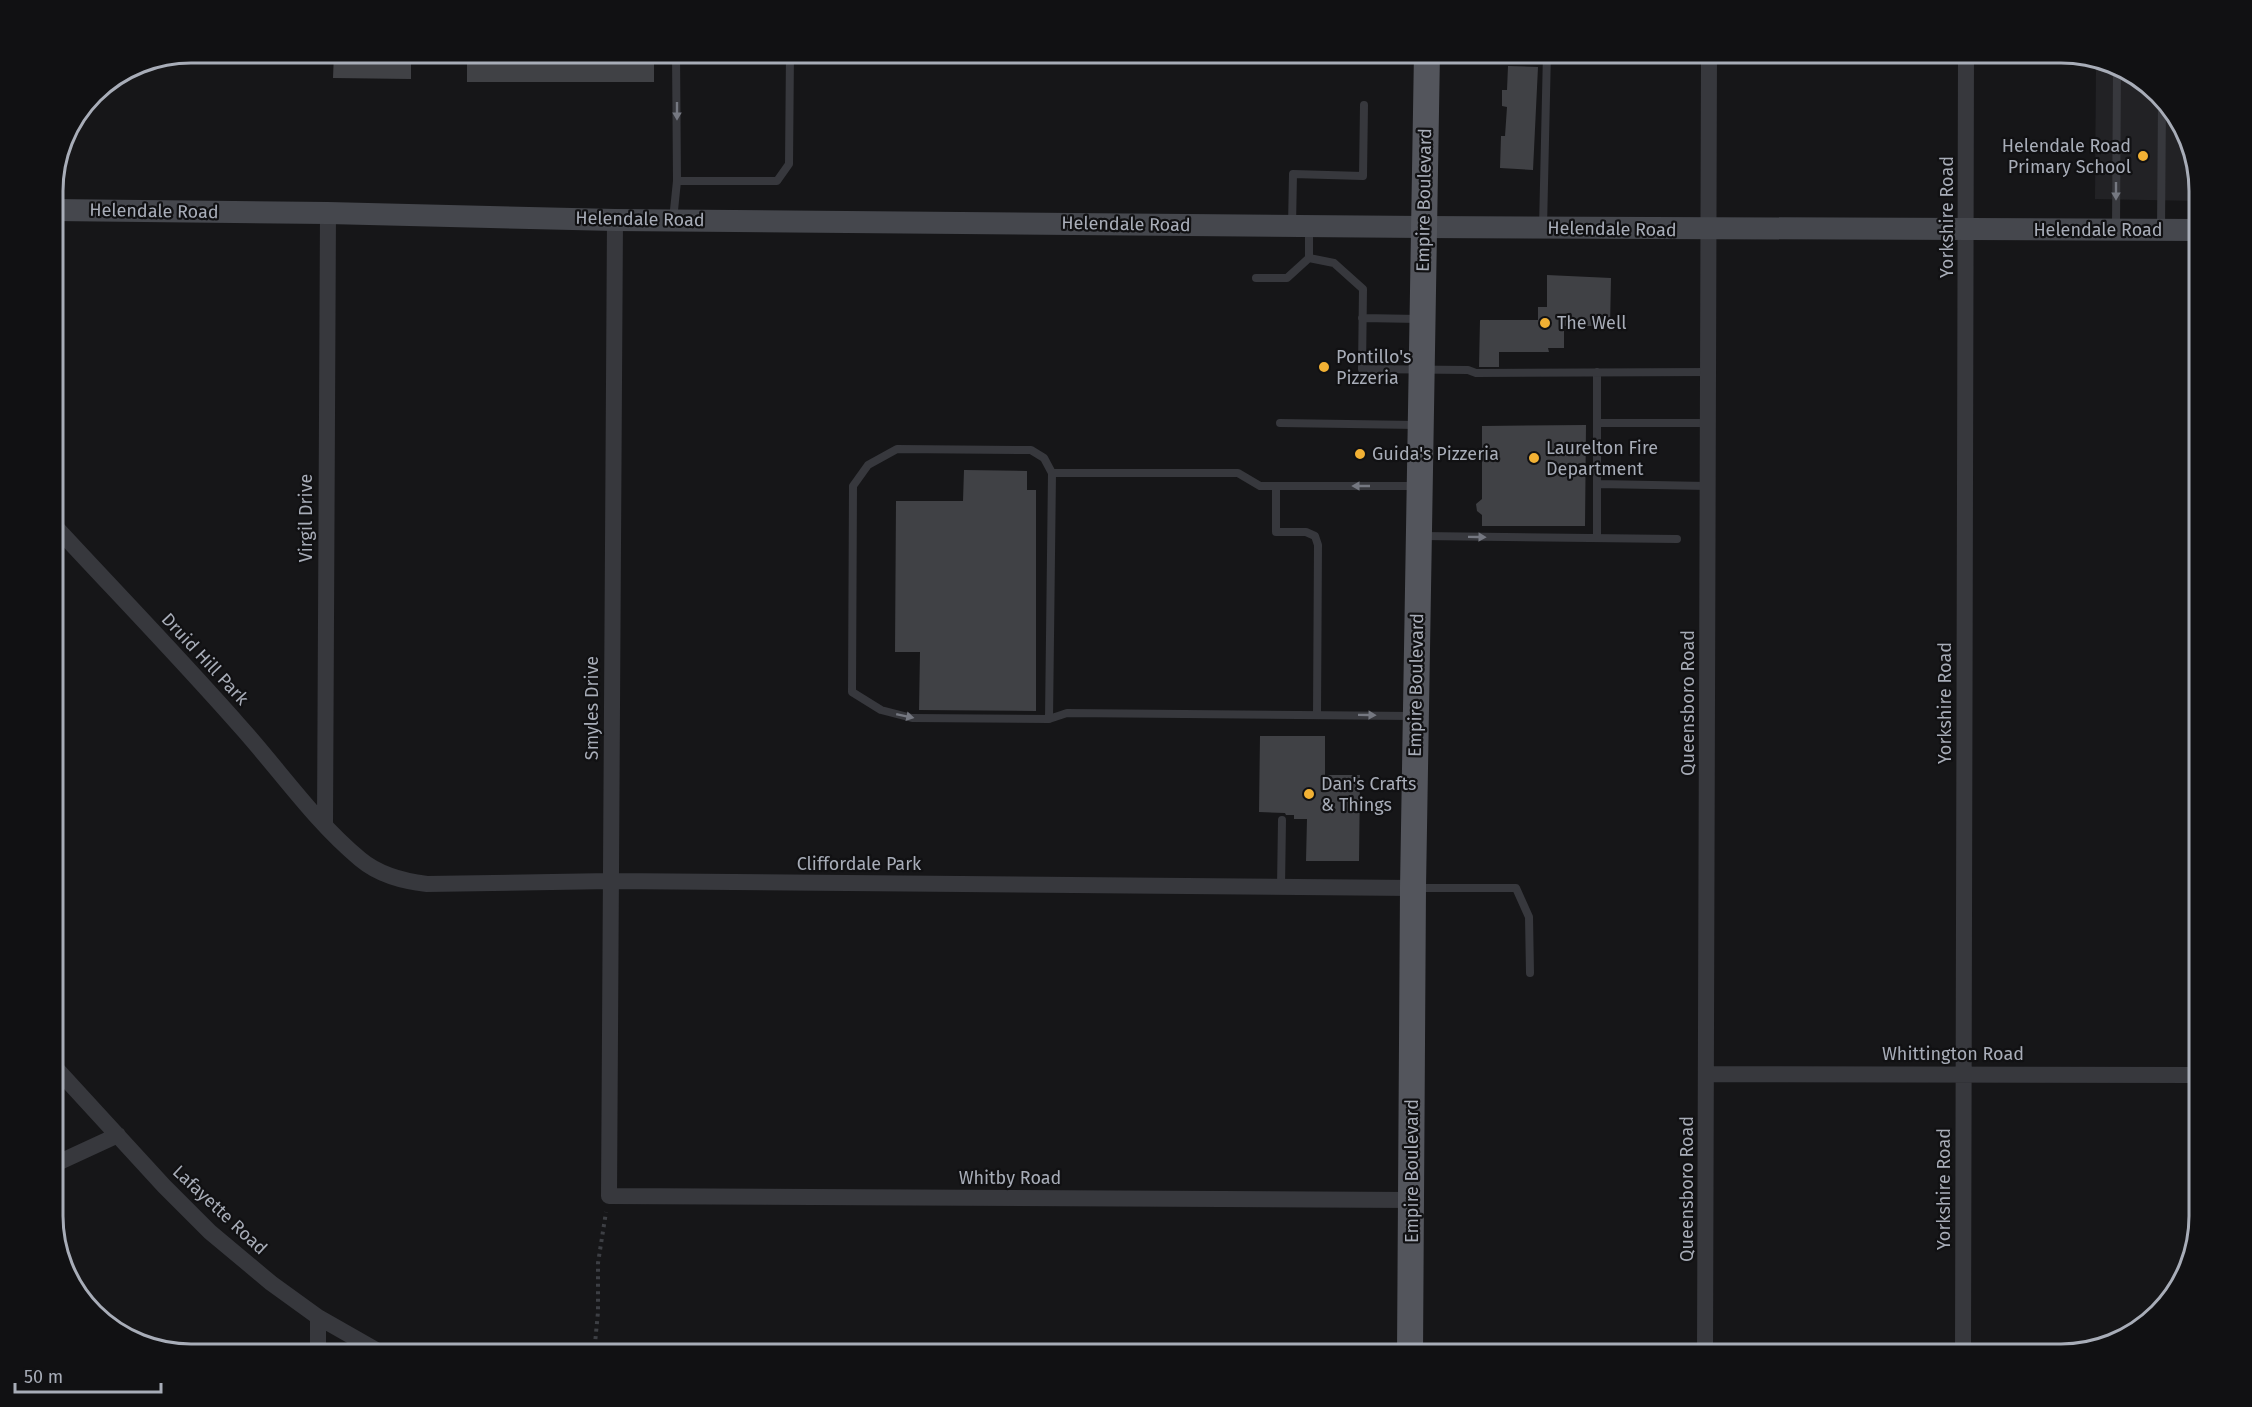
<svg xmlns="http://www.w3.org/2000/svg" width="2252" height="1407" viewBox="0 0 2252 1407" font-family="'Fira Sans',sans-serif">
<rect width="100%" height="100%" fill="#161618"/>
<path fill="#222225" d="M2096,63L2138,76L2181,122L2199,191V201L2095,199Z"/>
<path fill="#404145" d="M334,52H411V79L333,78Z
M467,52H654V82H467Z
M1508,66L1538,67L1533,170L1500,168L1501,136H1505L1507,107L1502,106V90H1507Z
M1547,275L1611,278L1610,326H1564V348H1548L1549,352H1499V367H1479L1480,320H1538V307H1547Z
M1586,425L1585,526H1482V515L1477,511L1476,504L1482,499V426Z
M964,470L1027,471V490H1036V711L919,710L920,652H895L896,501H963Z
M1260,736H1325V775H1360L1359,861H1306L1307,819H1294V815H1286L1285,813L1259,812Z"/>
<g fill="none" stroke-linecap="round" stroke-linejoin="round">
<path stroke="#3d3f44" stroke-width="4" stroke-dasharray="3 4.5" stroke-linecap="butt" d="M594,1354L598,1312V1263L606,1212"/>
<path stroke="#37383d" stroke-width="8" d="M677,181H777L789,164L790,52
M673,220L677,181L676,52
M1292,226L1293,174L1363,176L1364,105
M1309,228V258L1334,263L1363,289L1362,369L1468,370L1476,373L1708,372
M1543,228L1547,52
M2116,228L2117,69
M2161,230L2162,102
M1256,278H1287L1309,258
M1362,318L1419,319
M1597,372V538
M1280,423L1417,425
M1597,423H1708
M1597,484L1708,486
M1276,487V532H1306L1315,536L1318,545L1317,714
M1422,536L1677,539
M1412,716L1067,713L1049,719L912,718L881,710L852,692L853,486L868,465L897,449L1031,450L1044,458L1052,473H1238L1260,486H1417
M1049,719L1052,473
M1281,887L1282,820
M1415,888H1516L1529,917L1530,973"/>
<path stroke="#37383d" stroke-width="16" d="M615,220L609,1196L1412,1200
M53,524C115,591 178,656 238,724C278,768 314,821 360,859C379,875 402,881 427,884L611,881L1413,888
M325,824L328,213
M53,1065L164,1186L210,1232L271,1283L318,1317L383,1354
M1707,1074L2199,1075
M53,1124V1066
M53,1165L118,1135
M318,1354V1317
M1705,1354L1709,52
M1963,1354L1966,52"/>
<path stroke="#45474d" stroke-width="22" d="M53,210L328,213L615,220L1423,227L2199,230"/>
<path stroke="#53555c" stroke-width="26" d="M1410,1354L1413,888L1427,52"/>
</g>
<defs><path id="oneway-solid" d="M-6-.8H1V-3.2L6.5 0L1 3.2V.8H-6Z" transform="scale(1.5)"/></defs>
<g fill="#757881">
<use href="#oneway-solid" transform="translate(677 111) rotate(90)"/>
<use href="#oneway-solid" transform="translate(2116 191) rotate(90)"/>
<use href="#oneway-solid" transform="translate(1361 486) rotate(180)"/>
<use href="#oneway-solid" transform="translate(1477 537) rotate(1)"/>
<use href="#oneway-solid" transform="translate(1367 715) rotate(1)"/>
<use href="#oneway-solid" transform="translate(905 716) rotate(12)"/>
</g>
<g fill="#f2b134" stroke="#111113" stroke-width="2">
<circle cx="2143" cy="156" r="6"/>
<circle cx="1545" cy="323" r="6"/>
<circle cx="1324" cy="367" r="6"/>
<circle cx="1360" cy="454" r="6"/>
<circle cx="1534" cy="458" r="6"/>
<circle cx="1309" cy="794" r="6"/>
</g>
<g text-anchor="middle" stroke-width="4.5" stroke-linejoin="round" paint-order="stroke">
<g font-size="18" fill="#a8adb8" stroke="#111113" text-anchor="start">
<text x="2131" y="152" text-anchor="end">Helendale Road<tspan x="2131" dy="21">Primary School</tspan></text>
<text x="1557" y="329">The Well</text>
<text x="1336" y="363">Pontillo's<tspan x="1336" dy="21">Pizzeria</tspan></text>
<text x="1546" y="454">Laurelton Fire<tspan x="1546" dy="21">Department</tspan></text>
<text x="1372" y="460">Guida's Pizzeria</text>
<text x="1321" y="790">Dan's Crafts<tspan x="1321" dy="21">&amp; Things</tspan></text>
</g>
<g font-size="18" fill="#a8adb8" stroke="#111113">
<text transform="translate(1424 200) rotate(-89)" y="6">Empire Boulevard</text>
<text transform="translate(154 211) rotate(1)" y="6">Helendale Road</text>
<text transform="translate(1947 217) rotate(-90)" y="6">Yorkshire Road</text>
<text transform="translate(640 219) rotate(1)" y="6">Helendale Road</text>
<text transform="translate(1126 224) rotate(1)" y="6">Helendale Road</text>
<text transform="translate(1612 229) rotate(1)" y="6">Helendale Road</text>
<text x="2098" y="236">Helendale Road</text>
<text transform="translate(306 518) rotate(-90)" y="6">Virgil Drive</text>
<text transform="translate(205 659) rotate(47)" y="6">Druid Hill Park</text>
<text transform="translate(1416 685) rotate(-89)" y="6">Empire Boulevard</text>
<text transform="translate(1688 703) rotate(-90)" y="6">Queensboro Road</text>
<text transform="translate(1945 703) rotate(-90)" y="6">Yorkshire Road</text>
<text transform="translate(592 708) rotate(-90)" y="6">Smyles Drive</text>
<text x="859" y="870">Cliffordale Park</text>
<text x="1953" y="1060">Whittington Road</text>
<text transform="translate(1412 1171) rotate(-90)" y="6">Empire Boulevard</text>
<text x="1010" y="1184">Whitby Road</text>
<text transform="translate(1687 1189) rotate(-90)" y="6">Queensboro Road</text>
<text transform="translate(1944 1189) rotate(-90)" y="6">Yorkshire Road</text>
<text transform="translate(220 1210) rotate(43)" y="6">Lafayette Road</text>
</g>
</g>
<path d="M0 0H2252V1407H0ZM191 63H2061A128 128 0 0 1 2189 191V1216A128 128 0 0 1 2061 1344H191A128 128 0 0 1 63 1216V191A128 128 0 0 1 191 63Z" fill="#111113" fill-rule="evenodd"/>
<path fill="none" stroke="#a8adb8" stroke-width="3" d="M191 63H2061A128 128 0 0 1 2189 191V1216A128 128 0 0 1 2061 1344H191A128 128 0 0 1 63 1216V191A128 128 0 0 1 191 63Z"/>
<path d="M15 1383v9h146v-9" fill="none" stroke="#a8adb8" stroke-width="3"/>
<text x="24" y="1383" font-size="18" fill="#a8adb8" stroke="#111113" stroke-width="4.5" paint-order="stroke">50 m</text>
</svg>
